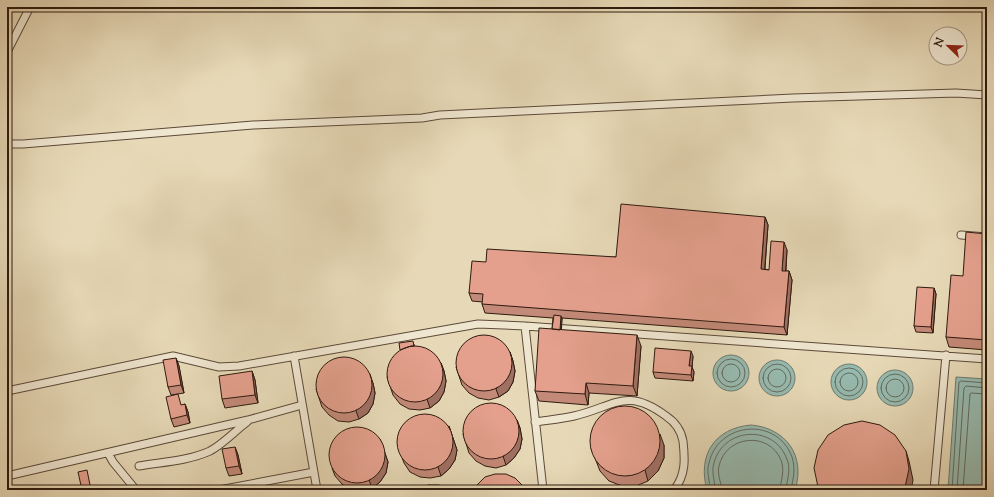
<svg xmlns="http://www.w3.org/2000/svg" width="994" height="497" viewBox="0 0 994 497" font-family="'Sorts Mill Goudy',serif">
<rect width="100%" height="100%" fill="#e7d9b7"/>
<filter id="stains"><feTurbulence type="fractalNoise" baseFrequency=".005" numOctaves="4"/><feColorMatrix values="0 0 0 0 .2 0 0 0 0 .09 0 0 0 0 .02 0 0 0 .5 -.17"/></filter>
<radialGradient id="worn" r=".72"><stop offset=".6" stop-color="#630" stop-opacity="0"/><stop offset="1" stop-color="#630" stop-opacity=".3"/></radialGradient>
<path fill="#97baaf" stroke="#6d7a6f" d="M713 373a18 18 0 1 1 36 0a18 18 0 1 1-36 0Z
M759 378a18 18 0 1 1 36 0a18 18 0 1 1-36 0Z
M831 382a18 18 0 1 1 36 0a18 18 0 1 1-36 0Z
M877 388a18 18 0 1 1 36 0a18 18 0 1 1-36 0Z
M956,377L987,379V490H948Z
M751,425C786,428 806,456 795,490H707C697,455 715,428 751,425Z"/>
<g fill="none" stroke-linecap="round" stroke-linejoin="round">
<path stroke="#626a5f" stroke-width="1" d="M717 373a14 14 0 1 1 28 0a14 14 0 1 1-28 0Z
M722 373a9 9 0 1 1 18 0a9 9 0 1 1-18 0Z
M763 378a14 14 0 1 1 28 0a14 14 0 1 1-28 0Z
M835 382a14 14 0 1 1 28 0a14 14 0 1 1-28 0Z
M768 378a9 9 0 1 1 18 0a9 9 0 1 1-18 0Z
M840 382a9 9 0 1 1 18 0a9 9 0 1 1-18 0Z
M881 388a14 14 0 1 1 28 0a14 14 0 1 1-28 0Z
M886 388a9 9 0 1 1 18 0a9 9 0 1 1-18 0Z
M710,490C710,481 706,472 709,463C718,422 777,416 792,457C796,470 793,478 791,490
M715,490C715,480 711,472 714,463C723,428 772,424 786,457C792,469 787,478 786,490
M722,490C721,482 717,474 719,466C726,435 769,431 781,460C785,471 781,479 780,490
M952,490L959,382L961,381L987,383
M957,490L964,388L966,386L987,388
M963,490L970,394L971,393L987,394"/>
<g stroke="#5c4a39" stroke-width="9">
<path id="lane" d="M7,52L30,7
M7,143L11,144H23L253,125L422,118L440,115L793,98L956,93L987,95
M961,235L987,237
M525,326L543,490
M294,356L317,490
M7,391L173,356L219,367L239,366L478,324L525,326L987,359
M535,422C548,420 561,419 574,416C614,407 626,386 666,416C675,422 681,430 683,441C685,459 686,475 674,490
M108,453L113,462L136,490
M139,466C162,462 188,461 210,451C223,444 235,431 247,422
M7,476L248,420L302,405
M219,490L314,472
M934,490L946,355"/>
</g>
<use href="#lane" stroke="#efe6d0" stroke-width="7"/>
</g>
<path fill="#c48a79" stroke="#2e1a0f" d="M765,217L768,225L765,269L769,270L787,250L786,271H789L792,280L787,335L562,318L561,330L641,346L637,396L589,393L588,405L539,401L535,391L552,329L553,318L485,313L482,304L483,302L472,301L469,293L486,262L616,257Z
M987,234V350L949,347L946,337Z
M934,288L936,294L933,333L916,332L914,326Z
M414,344V346L441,363L444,371L446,381L444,392L439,401L430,408L420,410L409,409L400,404L393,395L387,377Z
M510,352L513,361L515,371L513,382L508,391L499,397L489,400L478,398L469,393L462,385L456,367Z
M693,356L692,367L694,372L693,381L655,378L653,372Z
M176,358L179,366L184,393L171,395L168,387Z
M252,371L255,380L258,403L225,408L222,399Z
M373,383L375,393L373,404L368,413L359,419L349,422L338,421L329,415L322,407L316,389Z
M185,404L188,412L190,423L174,427L171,419L182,405Z
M517,420L520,428L522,439L520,449L514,458L506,465L496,468L485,466L476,461L469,453L463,434Z
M449,426L457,450L455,460L449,469L441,476L430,478L420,477L410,472L404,463L401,455Z
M380,439L388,462L386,473L380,482L372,488L366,490H351L342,484L335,476L332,468Z
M664,445V458L658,471L648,481L636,486H622L609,481L600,471L591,448Z
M235,447L238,455L242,474L229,476L226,468Z"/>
<path fill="#a07063" stroke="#2e1a0f" d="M765,217L768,225L764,277L761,269Z
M784,242L787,250L785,279L782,271Z
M789,271L792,280L787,335L784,327Z
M934,288L936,294L933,333L931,327Z
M561,316L562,318L561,340L560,337Z
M637,335L641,346L637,396L633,386Z
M691,351L693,356L692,367L694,372L693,381L691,375L689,366Z
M510,352L513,361L515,371L513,382L508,391L499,397L496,389Z
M176,358L179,366L184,393L181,385Z
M441,363L444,371L446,381L444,392L439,401L430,408L427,399Z
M252,371L255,380L258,403L255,395Z
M370,374L373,383L375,393L373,404L368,413L359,419L356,411Z
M586,383L589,393L588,405L585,394Z
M185,404L188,412L190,423L187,415Z
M517,420L520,428L522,439L520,449L514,458L506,465L503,456Z
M449,426L457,450L455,460L449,469L441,476L438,467Z
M660,434L664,445V458L658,471L648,481L645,470Z
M380,439L388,462L386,473L380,482L372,488L369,480Z
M235,447L238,455L242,474L239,466Z
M906,451L909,461L913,480L911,490H903Z"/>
<path fill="#e4a08d" stroke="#2e1a0f" d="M621,204L765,217L761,269L769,270L771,241L784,242L782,271H789L784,327L482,304L483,294L469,293L472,261L486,262L487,249L616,257Z
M966,232L987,234V340L946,337L951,275L963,276Z
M917,287L934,288L931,327L914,326Z
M554,315L561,316L560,330L552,329Z
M539,328L637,335L633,386L586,383L585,394L535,391Z
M456 363a28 28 0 1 1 56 0a28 28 0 1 1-56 0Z
M413,341L414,346H411L400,350L399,343Z
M387 374a28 28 0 1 1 56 0a28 28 0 1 1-56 0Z
M655,348L691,351L689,366H692L691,375L653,372Z
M316 385a28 28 0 1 1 56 0a28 28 0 1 1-56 0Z
M176,358L181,385L168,387L163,360Z
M252,371L255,395L222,399L219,376Z
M178,394L181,405L185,404L187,415L171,419L166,397Z
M463 431a28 28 0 1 1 56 0a28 28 0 1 1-56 0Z
M590 441a35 35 0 1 1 70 0a35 35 0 1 1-70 0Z
M397 442a28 28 0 1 1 56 0a28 28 0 1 1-56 0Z
M862,421L880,425L895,435L906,451L909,469L905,487L903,490H819L818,487L814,468L818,450L828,435L844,425Z
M329 455a28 28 0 1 1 56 0a28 28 0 1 1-56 0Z
M235,447L239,466L226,468L222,449Z
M87,470L91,490H82L78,472Z
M495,474H506L515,478L523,486L524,490H474L477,485L485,477Z
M428,485H439L449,490H417L418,489Z"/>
<rect width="994" height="497" fill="none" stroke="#e7d9b7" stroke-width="24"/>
<rect x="8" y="8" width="978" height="481" fill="none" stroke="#2e1a0f" stroke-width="2"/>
<rect x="12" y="12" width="970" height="473" fill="none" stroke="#2e1a0f"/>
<g transform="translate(948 46) rotate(293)"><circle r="19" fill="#efe6d0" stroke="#a29483"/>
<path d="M0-3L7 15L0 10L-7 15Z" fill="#8f2418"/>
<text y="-6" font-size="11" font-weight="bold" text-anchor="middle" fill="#2e1a0f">N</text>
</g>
<rect width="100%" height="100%" filter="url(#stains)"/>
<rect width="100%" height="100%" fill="url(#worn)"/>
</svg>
